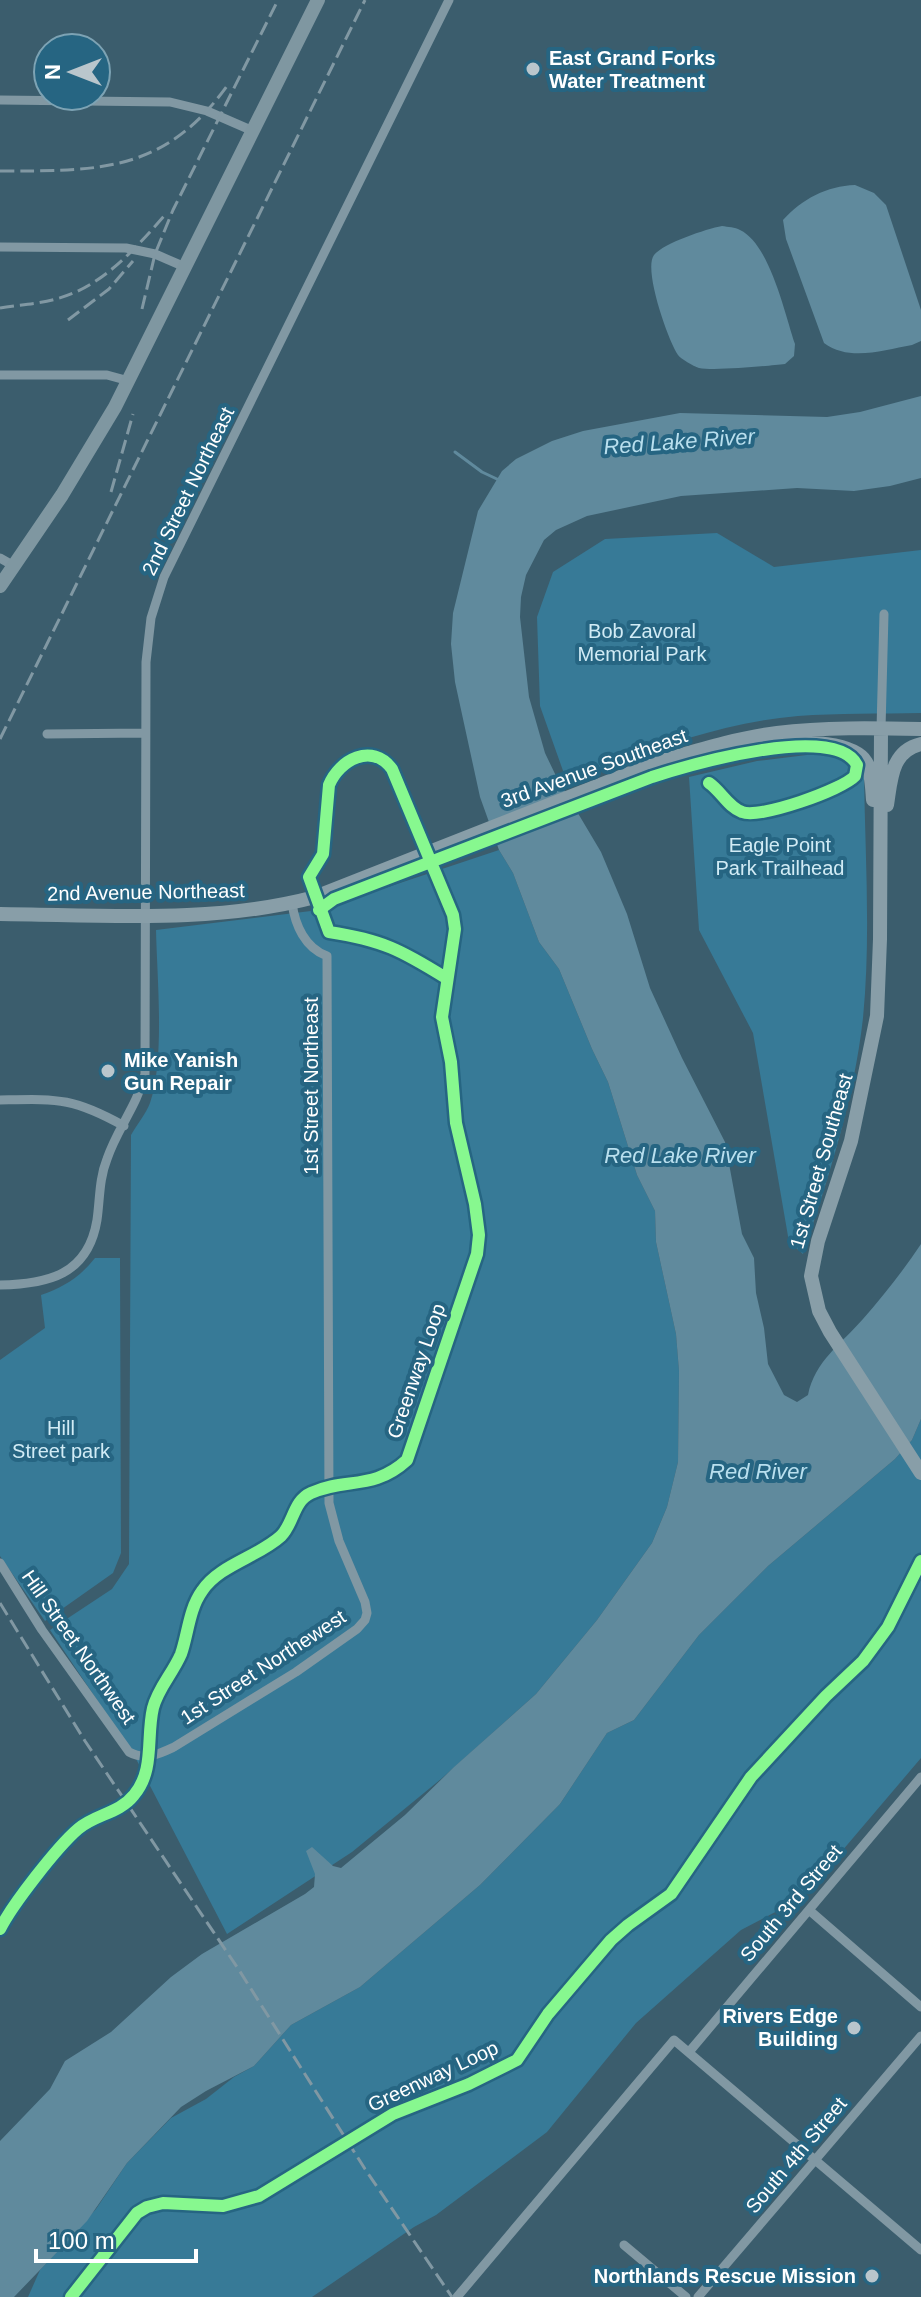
<svg xmlns="http://www.w3.org/2000/svg" width="921" height="2297" viewBox="0 0 921 2297" font-family="Helvetica,sans-serif">
<rect width="100%" height="100%" fill="#3b5d6d"/>
<path fill="#377a97" d="M717,533L774,567L921,550V713C880,714 838,713 798,716C717,723 642,753 567,782L540,706L537,617L553,572L605,539Z
M831,752L849,758L864,774C865,855 871,937 863,1018C854,1098 829,1177 803,1254L789,1242L753,1033L699,930L689,777L757,761Z
M499,850L513,873L539,942L559,969L592,1049L608,1082L637,1175L655,1211L656,1242L676,1334L679,1371L678,1462L667,1507L652,1543L597,1620L536,1694L441,1779L352,1852L227,1934L134,1755L50,1630L112,1589L129,1564L131,1135C137,1124 146,1114 150,1103C165,1059 157,978 156,930L319,910Z
M95,1258H120L121,1553L113,1573L45,1621L0,1556V1360L45,1328L41,1295C64,1287 80,1277 95,1258Z
M921,1419V1758L802,1898L741,1930L636,2023L547,2132L436,2215L414,2227L312,2297H28L40,2270L96,2209L127,2163L171,2118L206,2099L234,2077L254,2066L291,2025L360,1987L480,1885L560,1804L607,1733L634,1720L699,1635L768,1566L895,1459L912,1440Z"/>
<path fill="#608a9d" d="M855,185L874,193L886,205L921,310V341L912,345C883,350 850,362 824,343L786,239L783,220C802,199 827,186 855,185Z
M722,226C728,227 735,227 740,230C770,244 785,315 795,344L794,356L785,364C767,366 715,371 699,368C693,366 681,359 678,355C668,340 643,269 654,255C664,243 706,229 722,226Z
M921,396V478L890,486L854,491L797,488L681,496L587,516L556,530L544,540L526,575L521,597L520,617L529,697L545,753L557,778L601,852L627,914L650,988L682,1058L725,1142L742,1234L754,1258L756,1293L764,1328L768,1364L784,1395L797,1402L808,1395C815,1361 841,1344 863,1319C884,1295 903,1271 921,1244V1419L912,1440L895,1459L768,1566L699,1635L634,1720L607,1733L560,1804L480,1885L360,1987L291,2025L254,2066L206,2091L181,2107L127,2163L87,2221L14,2297H0V2141L50,2089L65,2061L111,2032L171,1977L202,1954L305,1894L314,1887L315,1874L306,1851L312,1847L333,1866L341,1868L405,1815L454,1767L536,1694L597,1620L652,1543L667,1507L678,1462L679,1371L676,1334L656,1242L655,1211L637,1175L608,1082L592,1049L559,969L539,942L513,873L499,850L480,797L455,682L451,644L453,613L478,511L502,471L516,459L552,441L583,431L680,413L827,417L860,412Z"/>
<g fill="none" stroke-linecap="round" stroke-linejoin="round">
<path stroke="#608a9d" stroke-width="3" d="M455,452L482,472L499,480"/>
<path stroke="#8198a3" stroke-width="9" d="M0,100L170,102L207,111L253,131
M0,247L126,248L155,254L185,267
M0,375H107L129,381
M0,558L14,566
M881,729L884,614
M47,734L145,733
M0,1100C57,1099 72,1097 124,1126
M0,1285C48,1284 88,1275 97,1220C100,1199 99,1179 107,1159C117,1129 137,1106 145,1074L146,662L151,618L164,577L449,0
M0,1563L42,1630L129,1752C145,1761 159,1754 174,1747L296,1672L357,1629L365,1620L367,1613L365,1602L339,1541L329,1503L327,956C305,948 295,925 292,903
M809,1910L921,2007
M689,2052L921,1777
M624,2245L686,2297
M457,2297L674,2040L921,2250
M698,2297L921,2036"/>
<path stroke="#889ea8" stroke-width="14" d="M881,729L880,939L877,1016L851,1141L818,1241L811,1276L819,1311L830,1332L921,1473
M755,742C782,743 851,737 866,762C872,772 872,788 873,800
M887,805C891,780 891,751 921,744
M0,914C105,915 213,924 315,897L661,761C699,750 737,738 777,733C824,727 874,728 921,729"/>
<path stroke="#7f97a1" stroke-width="14" d="M0,586L62,495L115,407L318,0"/>
<path stroke="#8198a3" stroke-width="3" stroke-dasharray="14 6" stroke-linecap="butt" d="M0,171C98,171 164,173 227,86
M0,308C19,305 38,304 56,299C102,287 135,249 165,215
M142,309L155,254L173,210L278,0
M68,320L109,289L133,261
M111,492L133,414
M0,739L365,0
M0,1603L85,1741L239,1970L365,2169L452,2297"/>
<g stroke="#266582" stroke-width="17">
<path id="cycleway" d="M319,910L334,899L652,777C689,765 835,722 857,765L855,776C842,790 760,819 742,812C728,807 721,791 709,783
M0,1929C12,1905 57,1847 78,1829C95,1814 119,1814 134,1795C155,1770 146,1738 153,1708C158,1688 173,1673 181,1654C188,1634 189,1609 202,1591C219,1565 258,1557 281,1536C294,1523 293,1501 311,1493C346,1477 373,1491 407,1460L477,1254L479,1235L475,1204L456,1123L451,1062L442,1017L455,929L453,915L392,769C372,742 339,760 329,785L323,854L309,877L329,932C382,940 401,950 446,978
M71,2297L137,2213L147,2207L163,2203L223,2206L259,2196L393,2114L469,2084L517,2060L548,2014L611,1940L628,1925L671,1894L751,1777L826,1696L863,1661L888,1627L921,1561"/>
</g>
<use href="#cycleway" stroke="#87f88f" stroke-width="12"/>
</g>
<g fill="#bac6cc" stroke="#266582" stroke-width="3">
<circle cx="533" cy="69" r="8"/>
<circle cx="108" cy="1071" r="8"/>
<circle cx="854" cy="2028" r="8"/>
<circle cx="872" cy="2276" r="8"/>
</g>
<g text-anchor="middle" stroke-width="8" stroke-linejoin="round" paint-order="stroke">
<g font-size="20" font-weight="bold" fill="#fff" stroke="#266582" text-anchor="start">
<text x="549" y="65">East Grand Forks<tspan x="549" dy="23">Water Treatment</tspan></text>
<text x="124" y="1067">Mike Yanish<tspan x="124" dy="23">Gun Repair</tspan></text>
<text x="838" y="2023" text-anchor="end">Rivers Edge<tspan x="838" dy="23">Building</tspan></text>
<text x="856" y="2283" text-anchor="end">Northlands Rescue Mission</text>
</g>
<g font-size="20" fill="#fff" stroke="#266582">
<text transform="translate(188 491) rotate(-64)" y="7">2nd Street Northeast</text>
<text transform="translate(594 768) rotate(-20)" y="7">3rd Avenue Southeast</text>
<text transform="translate(146 892) rotate(-1)" y="7">2nd Avenue Northeast</text>
<text transform="translate(311 1086) rotate(-90)" y="7">1st Street Northeast</text>
<text transform="translate(821 1161) rotate(-74)" y="7">1st Street Southeast</text>
<text transform="translate(416 1371) rotate(-71)" y="7">Greenway Loop</text>
<text transform="translate(79 1647) rotate(55)" y="7">Hill Street Northwest</text>
<text transform="translate(263 1667) rotate(-33)" y="7">1st Street Northewest</text>
<text transform="translate(791 1903) rotate(-50)" y="7">South 3rd Street</text>
<text transform="translate(433 2076) rotate(-25)" y="7">Greenway Loop</text>
<text transform="translate(796 2155) rotate(-50)" y="7">South 4th Street</text>
</g>
<g font-size="20" fill="#d1ebf5" stroke="#266582">
<text x="642" y="638">Bob Zavoral<tspan x="642" dy="23">Memorial Park</tspan></text>
<text x="780" y="852">Eagle Point<tspan x="780" dy="23">Park Trailhead</tspan></text>
<text x="61" y="1435">Hill<tspan x="61" dy="23">Street park</tspan></text>
</g>
<g font-size="22" font-style="italic" fill="#b9dfee" stroke="#266582">
<text transform="translate(679 441) rotate(-4)" y="8">Red Lake River</text>
<text x="680" y="1163">Red Lake River</text>
<text x="758" y="1479">Red River</text>
</g>
</g>
<g transform="translate(72 72) rotate(270)"><circle r="38" fill="#266582" stroke="#7da3b4" stroke-width="2"/>
<path d="M0-6L14 30L0 20L-14 30Z" fill="#bac6cc"/>
<text y="-12" font-size="22" font-weight="bold" text-anchor="middle" fill="#ffffff">N</text>
</g>
<path d="M36 2249v12h160v-12" fill="none" stroke="#ffffff" stroke-width="4"/>
<text x="48" y="2249" font-size="24" fill="#ffffff" stroke="#266582" stroke-width="6" paint-order="stroke">100 m</text>
</svg>
